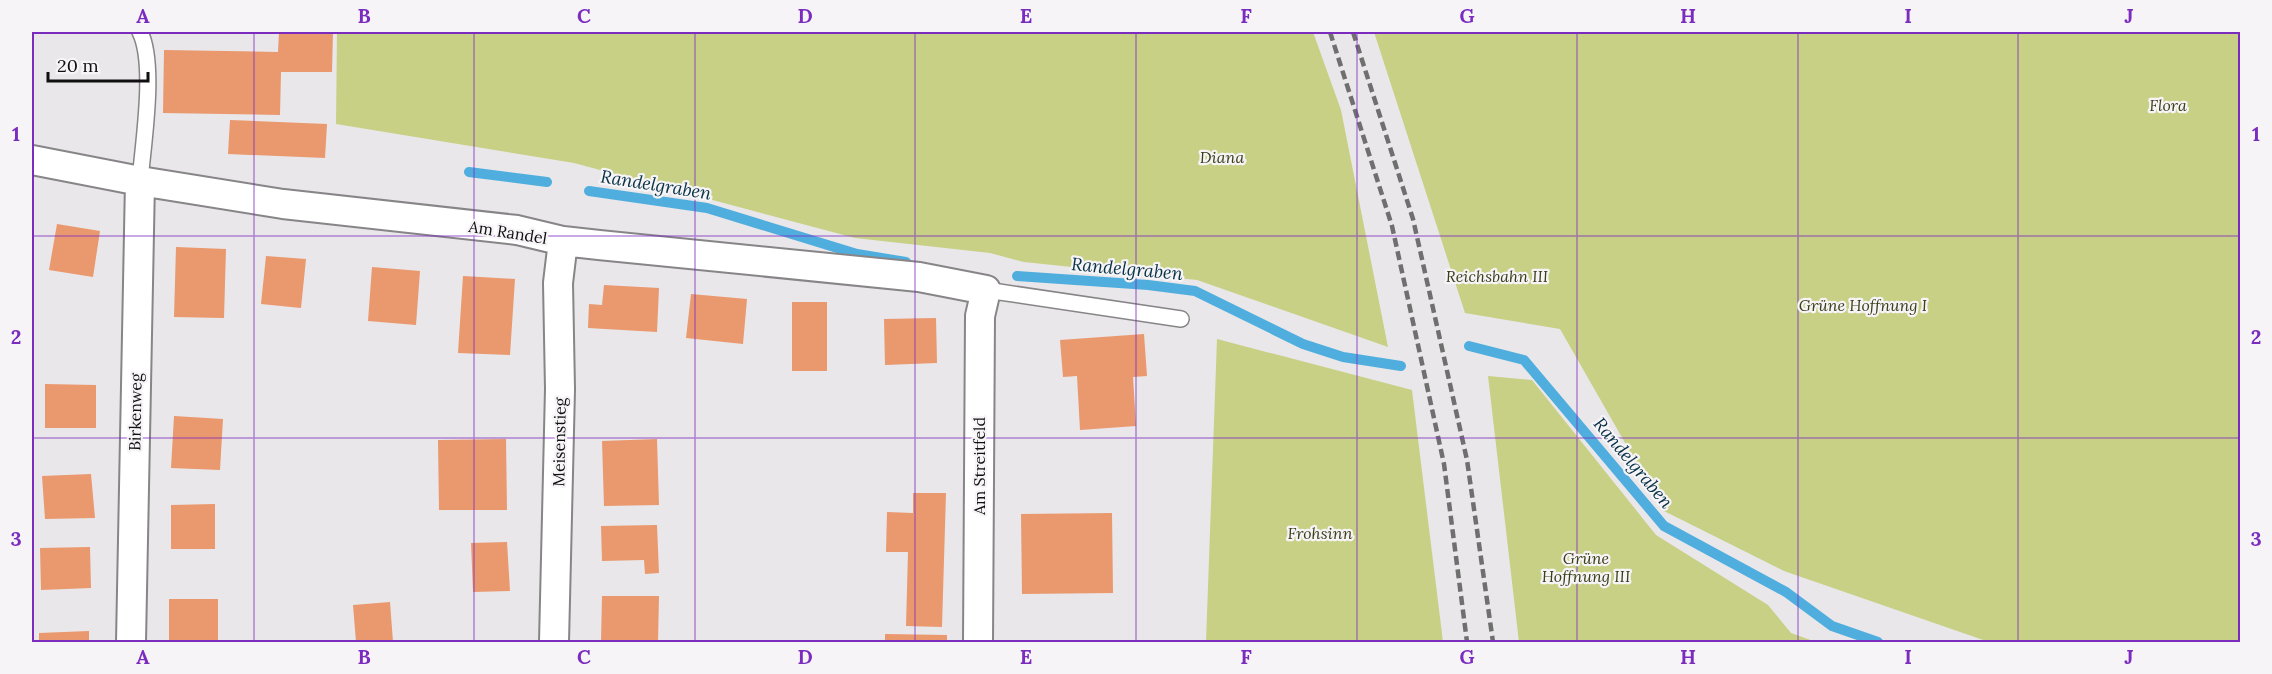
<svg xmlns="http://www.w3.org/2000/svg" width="2272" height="674" viewBox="0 0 2272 674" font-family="Lora,serif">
<rect width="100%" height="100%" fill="#e9e7e9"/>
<path fill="#c8d085" d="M337,32H1313L1341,110L1388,347L1197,280L1024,262L990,253L855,238L574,163L336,124Z
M1374,32H2240V642H1989L1784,571L1664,511L1560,329L1465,313Z
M1217,339L1412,390L1443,642H1206Z
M1488,376L1532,380L1656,535L1768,605L1791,633L1816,642H1519Z"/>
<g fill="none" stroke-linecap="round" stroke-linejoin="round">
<path stroke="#50aedf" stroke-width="10" d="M469,172L547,182
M589,191L707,208L857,254L906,262
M1017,276L1148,285L1195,291L1303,344L1343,357L1401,366
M1469,346L1524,360L1664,526L1786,592L1832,626L1878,642"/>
</g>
<path fill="#ea986e" d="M279,32H333L332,72H281L280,115L163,113L164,50L278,52Z
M230,120L327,124L325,158L228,154Z
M57,224L100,231L93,277L49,270Z
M176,247L226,249L224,318L174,317Z
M266,256L306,259L301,308L261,304Z
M372,267L420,271L416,325L368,321Z
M463,276L515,279L510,355L458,353Z
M604,285L659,288L657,332L588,328L589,304L602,305Z
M691,294L747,299L743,344L686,338Z
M792,302H827V371H792Z
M936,318L937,363L885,365L884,319Z
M1144,334L1147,376L1133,377L1136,426L1080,430L1077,376L1063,377L1060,340Z
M45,384L96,385V428H45Z
M174,416L223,419L220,470L171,468Z
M506,439L507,510H439L438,440Z
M657,439L659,505L604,506L602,441Z
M91,474L95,518L45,519L42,476Z
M913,493H946L942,627L906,626L908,552H886L887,512L913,513Z
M215,504V549H171V505Z
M1112,513L1113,593L1022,594L1021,514Z
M657,525L659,573L645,574L644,560L602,561L601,526Z
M507,542L510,591L473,592L471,543Z
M90,547L91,588L41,590L40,548Z
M602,596H659L658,642H601Z
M169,599H218V641H169Z
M390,602L393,642H356L353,605Z
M89,631V642H39V633Z
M885,634L947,635V642H885Z
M830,640H873V642H830Z"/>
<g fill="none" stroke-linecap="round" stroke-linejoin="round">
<g stroke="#878587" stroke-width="18">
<path id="lane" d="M140,181C143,144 156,64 140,32
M986,290L1181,319"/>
</g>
<g stroke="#878587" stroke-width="32">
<path id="street" d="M32,160L140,181L283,204L517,230L563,241L599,245L919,277L986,290L980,316L978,642
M131,642L140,181
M554,642L560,389L558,283L563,241"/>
</g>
<use href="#lane" stroke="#fff" stroke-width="15"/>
<use href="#street" stroke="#fff" stroke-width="28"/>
<path stroke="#706f70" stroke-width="4.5" stroke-dasharray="9 4.5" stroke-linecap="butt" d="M1330,32L1392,226L1444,464L1467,642
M1353,32L1413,219L1467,460L1493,642"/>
</g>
<path fill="none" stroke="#7b2cbf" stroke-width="1.5" stroke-opacity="0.55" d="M254,32V642M474,32V642M695,32V642M915,32V642M1136,32V642M1357,32V642M1577,32V642M1798,32V642M2018,32V642M32,236H2240M32,438H2240"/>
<g text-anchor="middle" stroke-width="4.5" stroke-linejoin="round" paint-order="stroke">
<g font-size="16" font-style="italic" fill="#3b3e18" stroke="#f7f4f7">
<text x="2168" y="111">Flora</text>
<text x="1222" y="163">Diana</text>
<text x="1497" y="282">Reichsbahn III</text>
<text x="1863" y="311">Grüne Hoffnung I</text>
<text x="1320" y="539">Frohsinn</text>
<text x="1586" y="564">Grüne<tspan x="1586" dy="18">Hoffnung III</tspan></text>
</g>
<g font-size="16" fill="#101010" stroke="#f7f4f7">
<text transform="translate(508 232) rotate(9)" y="6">Am Randel</text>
<text transform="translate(135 412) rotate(-89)" y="6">Birkenweg</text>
<text transform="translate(559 442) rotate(-89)" y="6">Meisenstieg</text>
<text transform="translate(979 466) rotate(-90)" y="6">Am Streitfeld</text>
</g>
<g font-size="18" font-style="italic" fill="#073246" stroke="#f7f4f7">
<text transform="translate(656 185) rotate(9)" y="6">Randelgraben</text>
<text transform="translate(1127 269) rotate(5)" y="6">Randelgraben</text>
<text transform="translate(1633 463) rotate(50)" y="6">Randelgraben</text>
</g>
</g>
<rect width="2272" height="674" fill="none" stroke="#f7f4f7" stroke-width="66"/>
<path d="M48 72v9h100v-9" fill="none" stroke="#101010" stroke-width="3"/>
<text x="57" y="72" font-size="18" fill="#101010" stroke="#f7f4f7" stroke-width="4.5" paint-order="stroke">20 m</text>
<rect x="33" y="33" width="2206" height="608" fill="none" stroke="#7b2cbf" stroke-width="2"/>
<g font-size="20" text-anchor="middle" font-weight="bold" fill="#7b2cbf">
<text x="143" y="23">A</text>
<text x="364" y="23">B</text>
<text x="584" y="23">C</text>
<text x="805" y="23">D</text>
<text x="1026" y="23">E</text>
<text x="1246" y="23">F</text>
<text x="1467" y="23">G</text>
<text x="1688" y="23">H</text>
<text x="1908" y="23">I</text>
<text x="2129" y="23">J</text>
<text x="16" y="141">1</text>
<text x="2256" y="141">1</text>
<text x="16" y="344">2</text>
<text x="2256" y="344">2</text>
<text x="16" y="546">3</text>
<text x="2256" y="546">3</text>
<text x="143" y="664">A</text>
<text x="364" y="664">B</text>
<text x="584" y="664">C</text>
<text x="805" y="664">D</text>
<text x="1026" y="664">E</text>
<text x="1246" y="664">F</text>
<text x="1467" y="664">G</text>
<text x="1688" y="664">H</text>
<text x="1908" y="664">I</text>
<text x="2129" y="664">J</text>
</g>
</svg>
